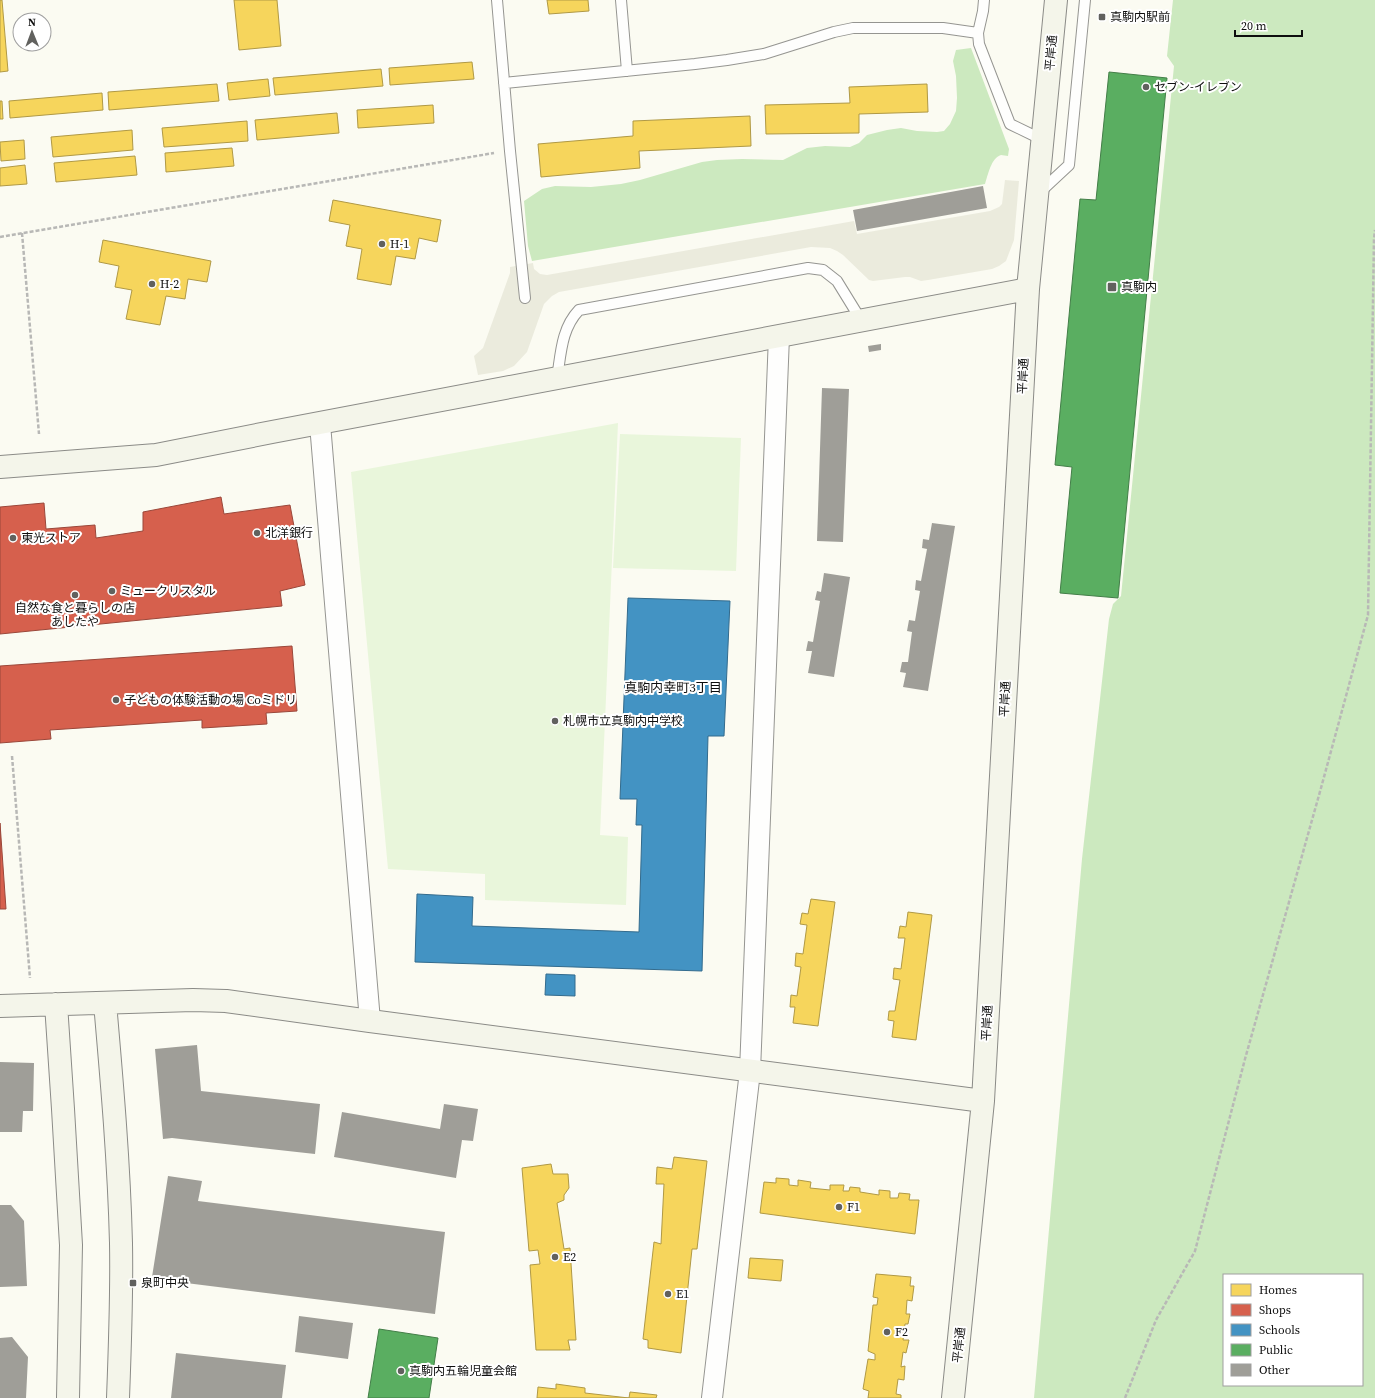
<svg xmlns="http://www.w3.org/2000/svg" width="1375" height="1398" viewBox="0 0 1375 1398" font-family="'Source Serif 4','Noto Sans JP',serif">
<rect width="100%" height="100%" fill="#fbfbf2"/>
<path fill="#cce9bf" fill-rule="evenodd" d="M1173,0H1375V1398H1034L1082,859L1109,619L1113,604L1121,596L1174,66L1167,56ZM1224,1275H1362V1385H1224Z
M971,48L1009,149L1008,156C1006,156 1003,155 1001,155C991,158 988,175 985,184L532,261L528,246L524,201L542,189L555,186L591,187L621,184L640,180L702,162L717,160L742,159L783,160L807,148L825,146L850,147L859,143L867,135L887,130L901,128L917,131L937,132L944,131L950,124L956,111L957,98L956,76L953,61L956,50Z"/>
<path fill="#e9f6db" d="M618,423L600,835L628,837L626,905L485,900V874L388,869L351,472Z
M620,434L741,438L736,571L613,568Z"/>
<path fill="#ebebdd" d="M1005,180L1019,181L1014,240L1006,261L999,266L992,269L928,280L921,281L910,277H905L873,281L869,280L843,255L837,251L830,248L811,247L559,292L552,296L544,304L527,352L514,366L503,371L478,375L474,356L483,348L510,273V267L533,263L534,269L540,274L547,275L854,221L857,234L990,211L999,207L1002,204Z"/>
<path fill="#f6d55c" stroke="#b09945" d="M0,0H2L8,71L0,72Z
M234,0H277L281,46L239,50Z
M547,0H588L589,11L549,14Z
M472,62L474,79L390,85L389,68Z
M381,69L383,86L275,95L273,78Z
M268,79L270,96L229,100L227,83Z
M217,84L219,101L109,110L108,92Z
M927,84L928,112L859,114V133L766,134L765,105L850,103L849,87Z
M102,93L103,110L10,118L9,101Z
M0,101H2L3,119H0Z
M433,105L434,123L358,128L357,110Z
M337,113L339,133L257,140L255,120Z
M750,116L751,146L639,151L640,168L541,177L538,144L633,136V121Z
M247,121L248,141L164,147L162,128Z
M132,130L133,150L53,157L51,137Z
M24,140L25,159L1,161L0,142Z
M232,148L234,166L166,172L165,153Z
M135,156L137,175L56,182L54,163Z
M25,165L27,184L0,186V168Z
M333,200L441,220L437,242L419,238L415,259L396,256L391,285L357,279L362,249L346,246L350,225L329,221Z
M103,240L211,261L207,282L188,279L185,299L166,296L160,325L126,319L132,290L115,287L119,266L99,262Z
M811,899L835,902L818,1026L793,1023L795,1007H790L791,995L797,996L801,967L795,966L796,953L803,954L807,925L800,924L802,913L808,914Z
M908,912L932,915L916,1040L892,1037L894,1021L888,1020L889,1011H895L900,980L893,979L894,968L901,969L905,938H898L900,926L906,927Z
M674,1157L707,1161L697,1249H692L681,1353L648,1348V1340L643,1339L654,1242L661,1244L664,1184H656L657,1167L672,1169Z
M551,1164L553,1174H568L569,1188L564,1195V1200L557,1203L564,1249L570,1248L576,1340H568L570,1350H536L530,1265L540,1264L538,1250L529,1251L522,1168Z
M776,1178L789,1179V1185L798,1186V1180L811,1182L810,1188L830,1190V1185H844L843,1191H849L850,1187L860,1188V1192L879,1195V1190L890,1191V1198H898L899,1193L910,1194L909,1200H919L915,1234L760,1213L764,1182L776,1183Z
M750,1258L783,1260L781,1281L748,1278Z
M876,1274L911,1277L910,1286H914L912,1301L907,1300L906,1314H910L908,1324H905L903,1340H909L906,1353L903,1352L901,1367L905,1366L904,1380L898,1379L896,1394L901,1395V1398H868L869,1391L863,1389L868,1359L875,1360V1354L868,1351L873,1305H877L878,1298L873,1297Z
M556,1384L585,1388V1393L629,1398H537L538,1387L556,1389Z
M630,1392L657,1395L656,1398H629Z"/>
<path fill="#d6604d" stroke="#9a473a" d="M221,497L224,514L290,505L305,585L280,591L282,606L0,634V507L44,503L46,529L95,525L96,538L143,531V512Z
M292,646L297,711L266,713L267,724L202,728V720L50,730L51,739L0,743V666Z
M0,823L6,909H0Z"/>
<path fill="#4393c3" stroke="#336b8d" d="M628,598L730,601L724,736H708L702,971L415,962L417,894L473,897L472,926L639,932L642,825H636L637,799H620Z
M546,974L575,975V996L545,995Z"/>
<path fill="#5aae61" stroke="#437e48" d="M1109,72L1167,78L1118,598L1060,593L1072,467L1055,465L1080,199L1096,200Z
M379,1329L438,1338L429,1398H368Z"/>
<path fill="#9f9e98" d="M983,186L987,208L857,231L853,210Z
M881,344V350L869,352L868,346Z
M822,388L849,389L843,542L817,541Z
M932,523L955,526L928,691L903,687L906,673L900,672L902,662H908L912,632L907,631L909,620L915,621L920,591L915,590L916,580L921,581L927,549L922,548L923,539L929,540Z
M824,573L850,577L834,677L808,673L812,651H806L808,641L813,642L820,601L815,600L817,591L821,592Z
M197,1045L201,1091L320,1104L315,1154L172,1138L163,1139L155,1049Z
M0,1062L34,1063L33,1111H23L22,1132H0Z
M444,1104L478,1109L473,1141L462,1140L456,1178L334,1157L342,1112L440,1129Z
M168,1176L202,1181L198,1201L445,1232L435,1314L186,1283L152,1277Z
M0,1205H11L24,1221L27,1286L0,1287Z
M299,1316L353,1323L348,1359L295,1352Z
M12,1337L28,1357L26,1398H0V1338Z
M176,1353L286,1365L282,1398H171Z"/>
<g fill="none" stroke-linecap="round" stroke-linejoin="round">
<g stroke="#959591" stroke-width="12">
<path id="lane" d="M497,0L510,151L525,298
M621,0L627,71
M984,0L983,11L978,33L979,44L1010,124L1043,140
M504,83L695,64L727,60L764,54L834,32L853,28H943L978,33
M1040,192L1069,165L1085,0
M557,378C561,354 561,329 579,310L808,268L823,270L837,281L861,320"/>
</g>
<g stroke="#959591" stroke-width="22">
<path id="street" d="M320,424L370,1021
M712,1398L750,1071L779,336"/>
</g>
<g stroke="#8b8b87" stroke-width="24">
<path id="secondary" d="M0,467L156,455L272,432L1028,289
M105,1003C112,1083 119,1163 121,1243C122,1295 120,1346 118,1398
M56,1004L63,1109L71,1245L68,1398
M0,1006L193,1000L226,1001L370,1021L983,1101
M953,1398L983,1101L1028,289L1056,0"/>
</g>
<path stroke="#b8b8b6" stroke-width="2.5" stroke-dasharray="4 2" stroke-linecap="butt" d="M22,233L39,434
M0,237L494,153
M12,756L30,978
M1125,1398L1156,1320L1195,1251L1245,1059L1321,788L1368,615L1374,239L1375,230"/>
<use href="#lane" stroke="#fefefd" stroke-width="10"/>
<use href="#street" stroke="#fefefd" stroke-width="20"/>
<use href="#secondary" stroke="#f4f5ea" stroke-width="22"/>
</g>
<g fill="#61615e" stroke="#fff" stroke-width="1.5">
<rect x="1098" y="13" width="8" height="8" rx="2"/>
<circle cx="1146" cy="87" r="4"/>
<circle cx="382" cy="244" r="4"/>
<circle cx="152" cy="284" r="4"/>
<rect x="1107" y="282" width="10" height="10" rx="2"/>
<circle cx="257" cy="533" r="4"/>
<circle cx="13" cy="538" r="4"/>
<circle cx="112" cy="591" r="4"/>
<circle cx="75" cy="595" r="4"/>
<circle cx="116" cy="700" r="4"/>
<circle cx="555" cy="721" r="4"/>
<circle cx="839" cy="1207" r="4"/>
<circle cx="555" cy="1257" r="4"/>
<rect x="129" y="1279" width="8" height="8" rx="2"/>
<circle cx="668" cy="1294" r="4"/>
<circle cx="887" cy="1332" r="4"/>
<circle cx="401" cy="1371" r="4"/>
</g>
<g text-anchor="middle" stroke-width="4" stroke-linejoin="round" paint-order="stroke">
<g font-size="12" fill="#0e0e0e" stroke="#fff" text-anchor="start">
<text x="1110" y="21">真駒内駅前</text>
<text x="1154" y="91">セブン-イレブン</text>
<text x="390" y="248">H-1</text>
<text x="160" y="288">H-2</text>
<text x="1121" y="291">真駒内</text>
<text x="265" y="537">北洋銀行</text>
<text x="21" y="542">東光ストア</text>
<text x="120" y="595">ミュークリスタル</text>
<text x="75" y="612" text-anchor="middle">自然な食と暮らしの店<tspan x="75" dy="14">あしたや</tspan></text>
<text x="124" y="704">子どもの体験活動の場 Coミドリ</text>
<text x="563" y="725">札幌市立真駒内中学校</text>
<text x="847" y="1211">F1</text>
<text x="563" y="1261">E2</text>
<text x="141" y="1287">泉町中央</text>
<text x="676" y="1298">E1</text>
<text x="895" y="1336">F2</text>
<text x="409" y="1375">真駒内五輪児童会館</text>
</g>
<g font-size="12" fill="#0e0e0e" stroke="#fff">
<text transform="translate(1051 53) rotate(-85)" y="4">平岸通</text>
<text transform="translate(1023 376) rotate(-87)" y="4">平岸通</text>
<text transform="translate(1005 699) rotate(-87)" y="4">平岸通</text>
<text transform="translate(987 1023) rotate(-87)" y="4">平岸通</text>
<text transform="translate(959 1345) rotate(-84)" y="4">平岸通</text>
</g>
<g font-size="13" fill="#0e0e0e" stroke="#fff">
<text x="673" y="692">真駒内幸町3丁目</text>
</g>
</g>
<rect x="1223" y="1274" width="140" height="112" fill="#ffffff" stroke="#9f9f9f"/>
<rect x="1231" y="1284" width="20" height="12" fill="#f6d55c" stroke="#9f9f9f"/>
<text x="1259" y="1294" font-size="12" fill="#0e0e0e">Homes</text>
<rect x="1231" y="1304" width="20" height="12" fill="#d6604d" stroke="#9f9f9f"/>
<text x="1259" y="1314" font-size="12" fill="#0e0e0e">Shops</text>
<rect x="1231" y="1324" width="20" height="12" fill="#4393c3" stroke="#9f9f9f"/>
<text x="1259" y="1334" font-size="12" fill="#0e0e0e">Schools</text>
<rect x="1231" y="1344" width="20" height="12" fill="#5aae61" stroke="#9f9f9f"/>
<text x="1259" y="1354" font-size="12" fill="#0e0e0e">Public</text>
<rect x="1231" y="1364" width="20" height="12" fill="#9f9e98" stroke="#9f9f9f"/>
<text x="1259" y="1374" font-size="12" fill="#0e0e0e">Other</text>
<g transform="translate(32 32) rotate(359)"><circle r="19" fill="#ffffff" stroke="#9f9f9f"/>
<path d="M0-3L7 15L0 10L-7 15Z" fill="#61615e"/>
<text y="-6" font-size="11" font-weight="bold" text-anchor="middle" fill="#0e0e0e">N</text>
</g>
<path d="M1235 30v6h67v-6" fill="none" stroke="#0e0e0e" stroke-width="2"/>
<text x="1241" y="30" font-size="12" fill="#0e0e0e" stroke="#ffffff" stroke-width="3" paint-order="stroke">20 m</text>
</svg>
